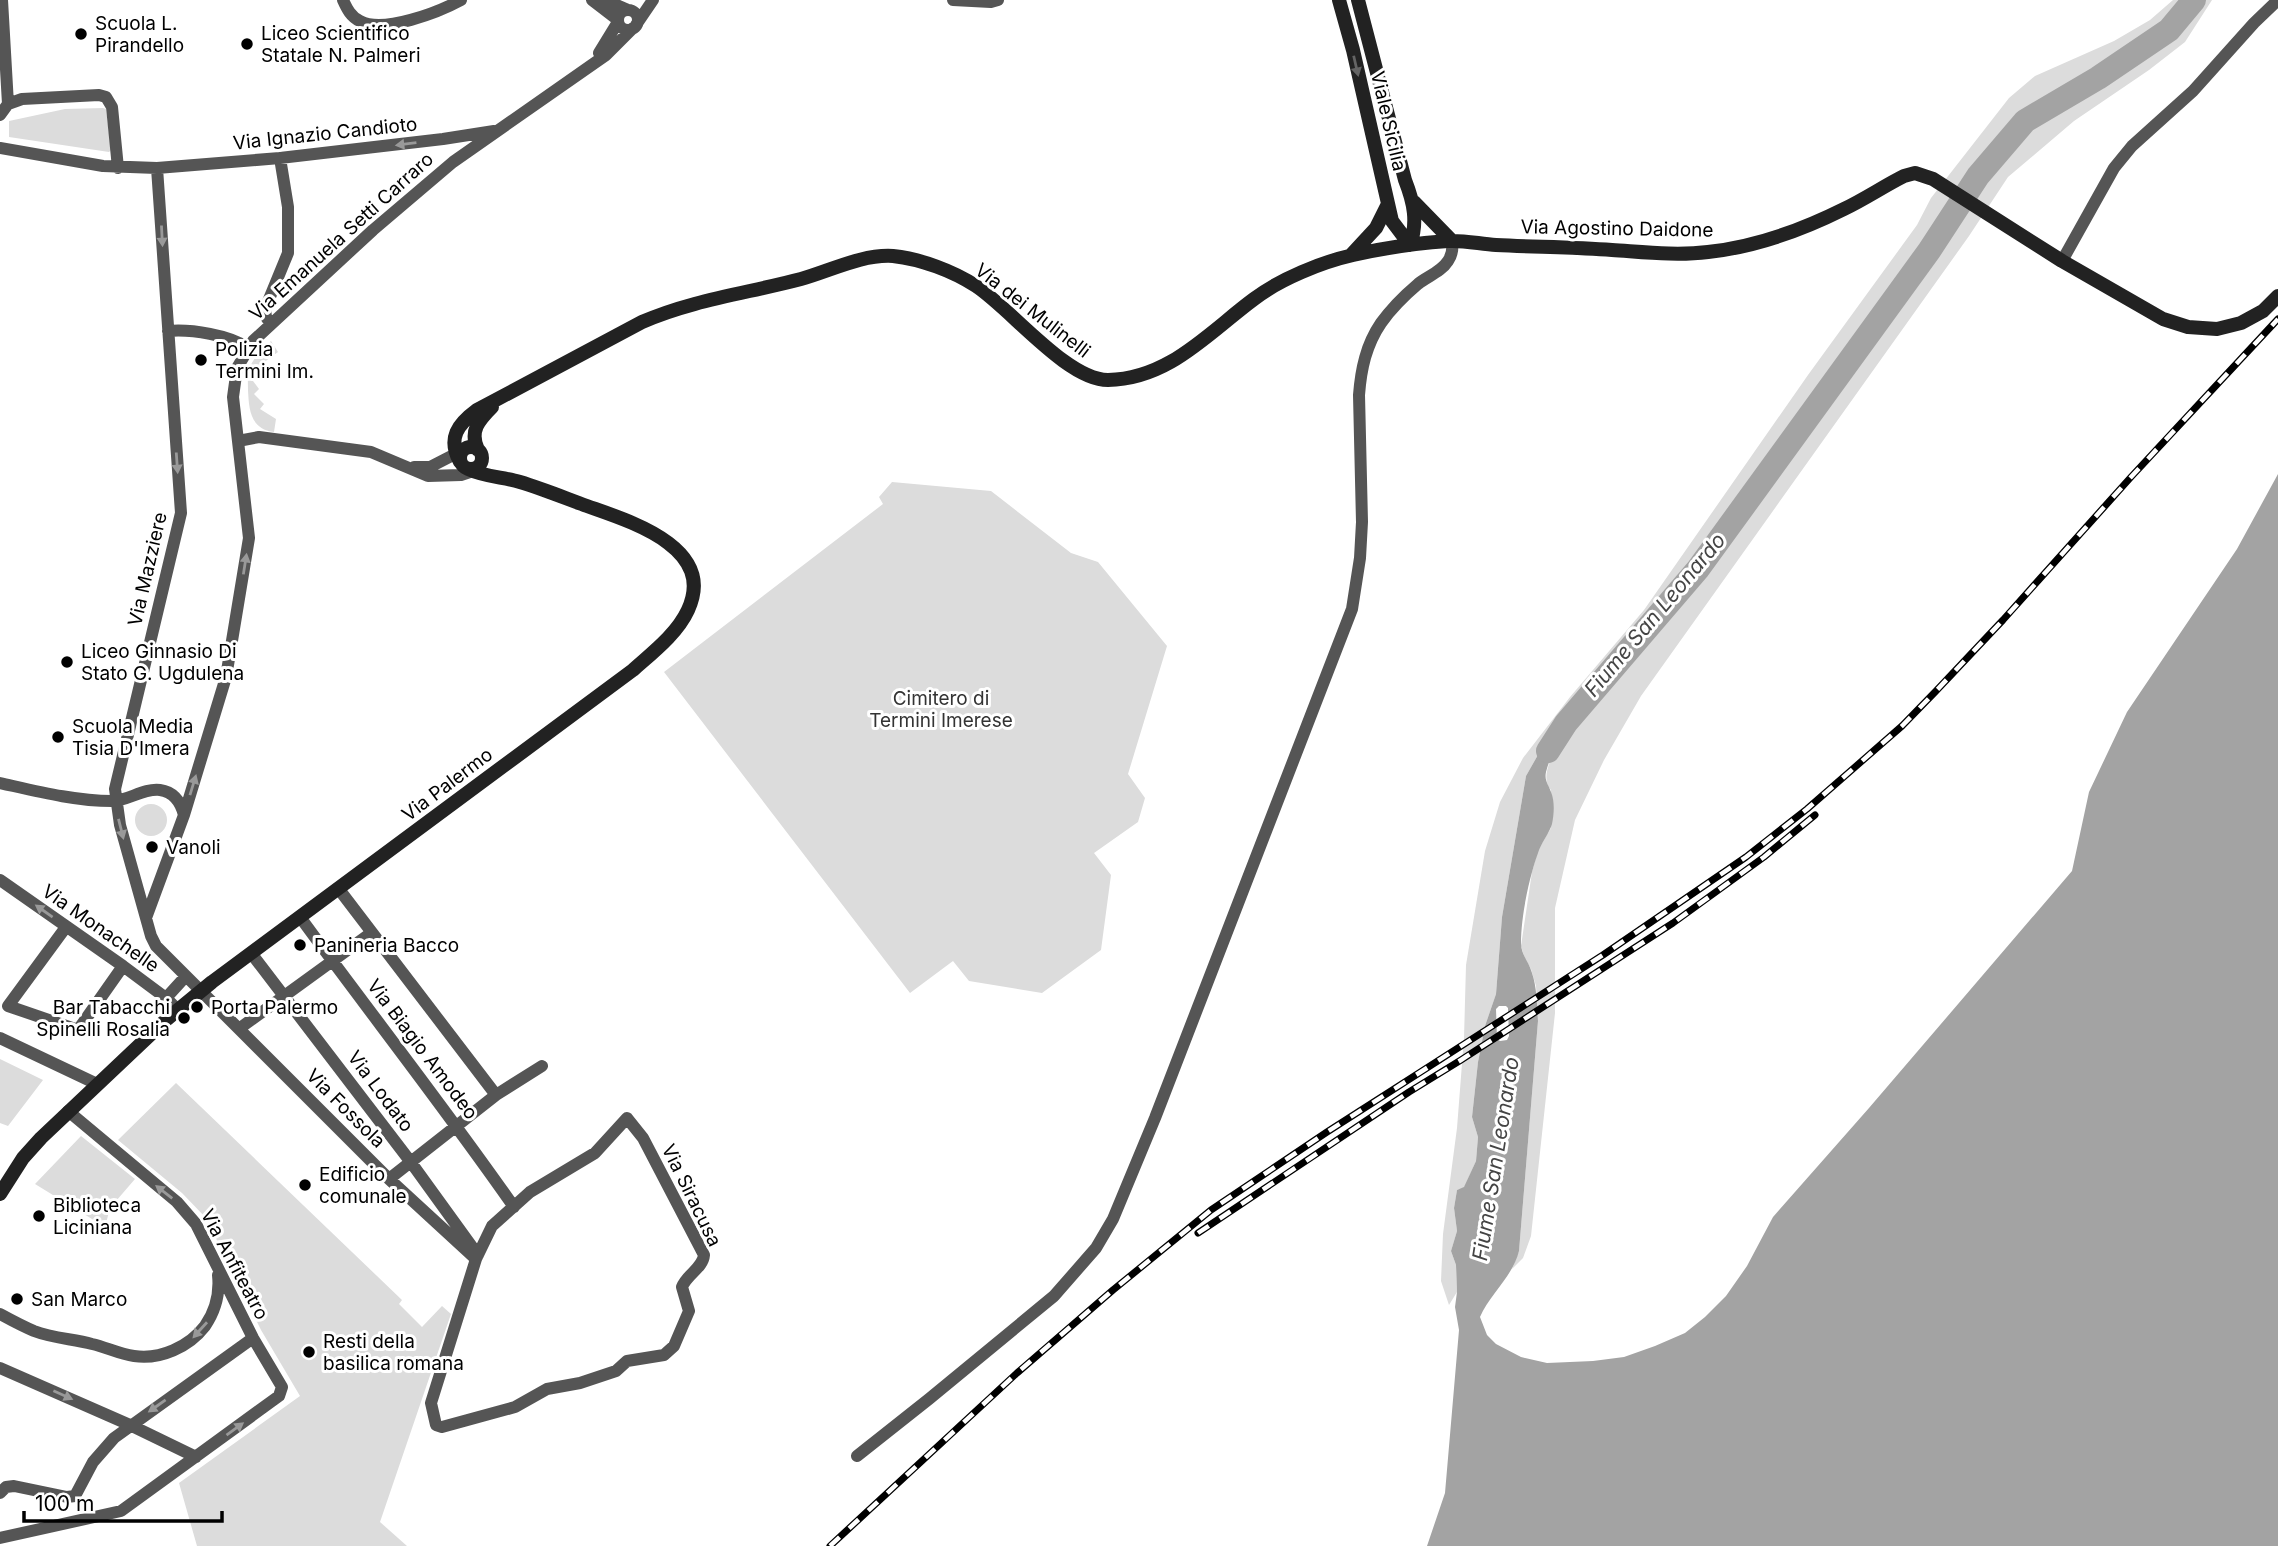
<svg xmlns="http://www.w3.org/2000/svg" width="2278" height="1546" viewBox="0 0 2278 1546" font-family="Inter,sans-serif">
<rect width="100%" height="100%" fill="#fff"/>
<path fill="#dcdcdc" d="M2173,0H2212L2185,42L2149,70L2074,121L2008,177L1969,236L1641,696L1604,760L1575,820L1555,908V1013L1531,1236L1523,1258L1512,1269L1519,1251L1538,1021L1536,986L1531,969L1525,959L1521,946L1532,872L1538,850L1551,828V790C1536,773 1562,744 1565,723L1552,730L1526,776L1502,917L1496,994L1485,1026L1478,1062L1472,1117L1478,1137L1476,1161L1464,1188L1457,1190L1454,1208L1457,1231L1451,1251L1456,1265L1457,1292L1449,1305L1441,1281L1443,1234L1457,1128L1464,1038L1466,965L1485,851L1500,802L1523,758L1570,697L1644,610L1808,375L1917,225L1931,198L2009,98L2035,76L2114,41L2150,20Z
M103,108L106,109L111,150L109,152L9,137V121L65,109Z
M271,341L278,352L263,363L267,370L253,381L259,389L254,394L264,404L260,409L276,419L274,432C250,429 249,409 248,390C248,382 247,375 250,367C254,357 263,349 271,341Z
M892,482L991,491L1071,553L1098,562L1167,646L1128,774L1145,798L1138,822L1094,853L1111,875L1101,950L1042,993L969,981L953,961L910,993L664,672L883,504L879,497Z
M135 820a16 16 0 1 1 32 0a16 16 0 1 1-32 0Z
M0,1059L43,1080L8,1126L0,1123Z
M176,1083L402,1300L399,1304L422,1327L442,1306L451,1314L380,1522L407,1546H197L179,1483L300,1396L261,1330L206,1218L182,1193L118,1140Z
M81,1136L135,1179L110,1208L105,1227L35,1184Z"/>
<path fill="#a3a3a3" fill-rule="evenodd" d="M2278,474V1546H1427L1445,1493L1459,1330L1455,1307L1457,1292L1456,1265L1451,1251L1457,1231L1454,1208L1457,1190L1464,1187L1476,1161L1478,1137L1472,1117L1478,1062L1485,1026L1496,994L1502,917L1526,776L1552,730L1566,723C1562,741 1550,754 1546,772C1544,781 1549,785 1551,792C1555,802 1554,814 1552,824C1549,834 1541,843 1538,853C1529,878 1521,916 1521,943C1521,955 1529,962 1532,973C1537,988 1537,1005 1538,1021L1519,1251C1513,1276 1490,1294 1480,1317L1487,1335L1496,1344L1521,1357L1547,1363L1593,1361L1624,1357L1655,1346L1685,1333L1705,1317L1726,1296L1747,1266L1773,1217L1869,1108L2072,871L2089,792L2127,712L2237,549ZM1499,1006H1506L1508,1008L1509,1036L1507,1040L1500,1041L1497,1039L1496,1009Z"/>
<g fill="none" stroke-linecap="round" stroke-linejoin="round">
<path stroke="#a3a3a3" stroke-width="24" d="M1548,751L1566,723L1698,569L1929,251L1978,176L2025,121L2098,78L2169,30L2194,0"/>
<path stroke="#555" stroke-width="12" d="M2,0L8,104
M343,0C347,9 351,17 360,21C383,34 439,12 461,0
M592,0L618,20
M605,0L628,10
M953,0L991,2L998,0
M618 20a10 10 0 1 1 20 0a10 10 0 1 1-20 0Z
M636,25L653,0
M599,53L618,22
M0,115L8,104L22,99L99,95L106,97L112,107L118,168
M0,148L103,166L157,168L280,158L443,139L494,131
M157,168L181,513L115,789L120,825L151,936L156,946L389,1179L476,1259
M2062,261L2114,168L2132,146L2193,91L2254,23L2278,0
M271,324L266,317L265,309L288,253V207L280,158
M168,331C191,329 230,335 248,348
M238,441L259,437L371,452L428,476L461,475L473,471L477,467
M414,467H430L465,449
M0,783C36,791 75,801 112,801C128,801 143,788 160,790C174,792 181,803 184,815
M0,880L123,966L166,998L177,1009
M338,888L496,1095
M300,917C371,1014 445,1108 514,1207
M146,918L184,815L226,677L249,538L233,397L237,368L253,341L373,230L453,162L606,55L633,28
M66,927L8,1006L78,1030L123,966
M251,953L410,1161L478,1255
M166,998L186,976
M240,1028L371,933
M0,1038L97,1084
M627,1118L643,1138L704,1255C703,1268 687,1274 682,1287L689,1311L674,1346L664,1355L627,1361L616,1371L580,1383L547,1389L515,1407L442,1427L436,1425L431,1403L476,1259L492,1226L530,1192L595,1153Z
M389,1179L496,1095L542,1066
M0,1314C11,1320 22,1326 34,1331C52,1338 73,1339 92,1344C106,1347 119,1354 134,1356C160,1360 189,1347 205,1326C216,1310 220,1294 218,1275
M0,1368L130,1425L196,1457
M857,1456L929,1399L1054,1296L1096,1248L1113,1219L1155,1118L1352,609L1360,558L1362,522L1359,395C1361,369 1366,345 1381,323C1391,309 1405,295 1418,284C1428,276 1441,272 1448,261C1453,254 1453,248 1452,241
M0,1493L6,1487L14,1486L67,1497L75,1496L93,1462L114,1438L253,1338
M0,1538L121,1511L279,1396L282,1387L253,1338L196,1224L177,1202L68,1111"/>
<path stroke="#222" stroke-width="14" d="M1339,0L1353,50L1392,221L1410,245
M1358,0L1405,180C1414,203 1418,222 1410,245
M1414,202L1452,241
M1351,255L1376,228L1388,204
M460 458a11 11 0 1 1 22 0a11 11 0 1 1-22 0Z
M478,450C469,431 479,420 492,407
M460,462C447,438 458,424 477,410L642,322C692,300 748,293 801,279C830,271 862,254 893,256C921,259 953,271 976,286C1011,309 1067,380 1108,380C1169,379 1208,333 1254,299C1280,279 1322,262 1353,255C1384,248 1417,243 1448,241C1464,240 1480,244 1496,245C1535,247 1573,247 1612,250C1643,252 1676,256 1708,252C1755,247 1802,230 1844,209C1865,199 1884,186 1904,176L1915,173L1933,179L2062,261L2163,319L2188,327L2217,329L2241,323L2263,311L2278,296
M0,1194L23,1158L41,1138L167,1019L212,982L633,670C652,653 677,634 688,610C717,547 629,521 587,506C565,498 543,489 520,482C503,477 485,477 468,469"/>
<g stroke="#000" stroke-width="7">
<path id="rail" d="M1198,1233L1409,1092L1461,1060L1673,923L1764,857L1815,815
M830,1546L1017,1373L1113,1290L1211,1210L1327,1132L1603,955L1746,857L1807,809L1902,726L1936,691L2003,620L2131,477L2278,319"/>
</g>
<use href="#rail" stroke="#fff" stroke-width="4.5" stroke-dasharray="13" stroke-linecap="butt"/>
</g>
<defs><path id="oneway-solid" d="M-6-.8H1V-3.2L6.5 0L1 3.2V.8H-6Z" transform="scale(1.75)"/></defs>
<use fill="#646464" href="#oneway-solid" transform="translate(1356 66) rotate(77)"/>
<g fill="#999">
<use href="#oneway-solid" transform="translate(406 144) rotate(173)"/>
<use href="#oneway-solid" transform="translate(162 236) rotate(87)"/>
<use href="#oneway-solid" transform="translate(177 463) rotate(86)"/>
<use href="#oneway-solid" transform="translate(245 564) rotate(-81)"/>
<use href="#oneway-solid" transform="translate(193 785) rotate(-73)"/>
<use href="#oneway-solid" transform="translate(121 829) rotate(76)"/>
<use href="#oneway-solid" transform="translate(44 911) rotate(-145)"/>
<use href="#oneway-solid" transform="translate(164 1192) rotate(-142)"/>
<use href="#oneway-solid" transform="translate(200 1330) rotate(132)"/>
<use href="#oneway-solid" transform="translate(63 1395) rotate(24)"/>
<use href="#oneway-solid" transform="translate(157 1406) rotate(145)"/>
<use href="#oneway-solid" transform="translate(235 1429) rotate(-36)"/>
</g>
<g fill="#000" stroke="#fff" stroke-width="2.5">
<circle cx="81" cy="34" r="7"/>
<circle cx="247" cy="44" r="7"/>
<circle cx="201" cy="360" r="7"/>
<circle cx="67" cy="662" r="7"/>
<circle cx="58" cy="737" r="7"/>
<circle cx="152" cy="847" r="7"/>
<circle cx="300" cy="945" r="7"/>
<circle cx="197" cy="1007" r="7"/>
<circle cx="184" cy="1018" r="7"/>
<circle cx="305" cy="1185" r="7"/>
<circle cx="39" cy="1216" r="7"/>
<circle cx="17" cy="1299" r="7"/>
<circle cx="309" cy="1352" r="7"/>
</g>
<g text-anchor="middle" stroke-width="6" stroke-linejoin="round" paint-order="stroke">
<g font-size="19" fill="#000" stroke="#fff" text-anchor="start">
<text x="95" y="30">Scuola L.<tspan x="95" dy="22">Pirandello</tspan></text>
<text x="261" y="40">Liceo Scientifico<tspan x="261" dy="22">Statale N. Palmeri</tspan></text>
<text x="215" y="356">Polizia<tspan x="215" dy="22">Termini Im.</tspan></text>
<text x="81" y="658">Liceo Ginnasio Di<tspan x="81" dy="22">Stato G. Ugdulena</tspan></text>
<text x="72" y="733">Scuola Media<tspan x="72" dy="22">Tisia D'Imera</tspan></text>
<text x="166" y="854">Vanoli</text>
<text x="314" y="952">Panineria Bacco</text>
<text x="170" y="1014" text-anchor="end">Bar Tabacchi<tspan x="170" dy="22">Spinelli Rosalia</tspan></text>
<text x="211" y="1014">Porta Palermo</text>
<text x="319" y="1181">Edificio<tspan x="319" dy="22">comunale</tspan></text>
<text x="53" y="1212">Biblioteca<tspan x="53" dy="22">Liciniana</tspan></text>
<text x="31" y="1306">San Marco</text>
<text x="323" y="1348">Resti della<tspan x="323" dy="22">basilica romana</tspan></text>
</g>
<g font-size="19" fill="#000" stroke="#fff">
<text transform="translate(1389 121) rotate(77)" y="7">Viale Sicilia</text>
<text transform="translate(325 133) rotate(-6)" y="7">Via Ignazio Candioto</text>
<text transform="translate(1617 228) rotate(1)" y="7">Via Agostino Daidone</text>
<text transform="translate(341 236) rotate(-42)" y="7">Via Emanuela Setti Carraro</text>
<text transform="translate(1033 310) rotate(38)" y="7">Via dei Mulinelli</text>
<text transform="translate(147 569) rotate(-77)" y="7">Via Mazziere</text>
<text transform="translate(447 784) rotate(-37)" y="7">Via Palermo</text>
<text transform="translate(101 928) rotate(35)" y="7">Via Monachelle</text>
<text transform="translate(423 1049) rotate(53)" y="7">Via Biagio Amodeo</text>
<text transform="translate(381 1091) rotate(53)" y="7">Via Lodato</text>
<text transform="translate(346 1108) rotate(45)" y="7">Via Fossola</text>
<text transform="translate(692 1195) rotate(64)" y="7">Via Siracusa</text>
<text transform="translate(235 1264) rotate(62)" y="7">Via Anfiteatro</text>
</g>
<g font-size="19" fill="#333" stroke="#fff">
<text x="941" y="705">Cimitero di<tspan x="941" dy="22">Termini Imerese</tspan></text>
</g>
<g font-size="21" font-style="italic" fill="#444" stroke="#fff">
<text transform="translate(1655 615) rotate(-50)" y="7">Fiume San Leonardo</text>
<text transform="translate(1496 1159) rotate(-81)" y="7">Fiume San Leonardo</text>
</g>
</g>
<path d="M24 1511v10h198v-10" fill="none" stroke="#000000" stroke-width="3.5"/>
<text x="35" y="1511" font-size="21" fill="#000000" stroke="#ffffff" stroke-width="5" paint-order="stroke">100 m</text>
</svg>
